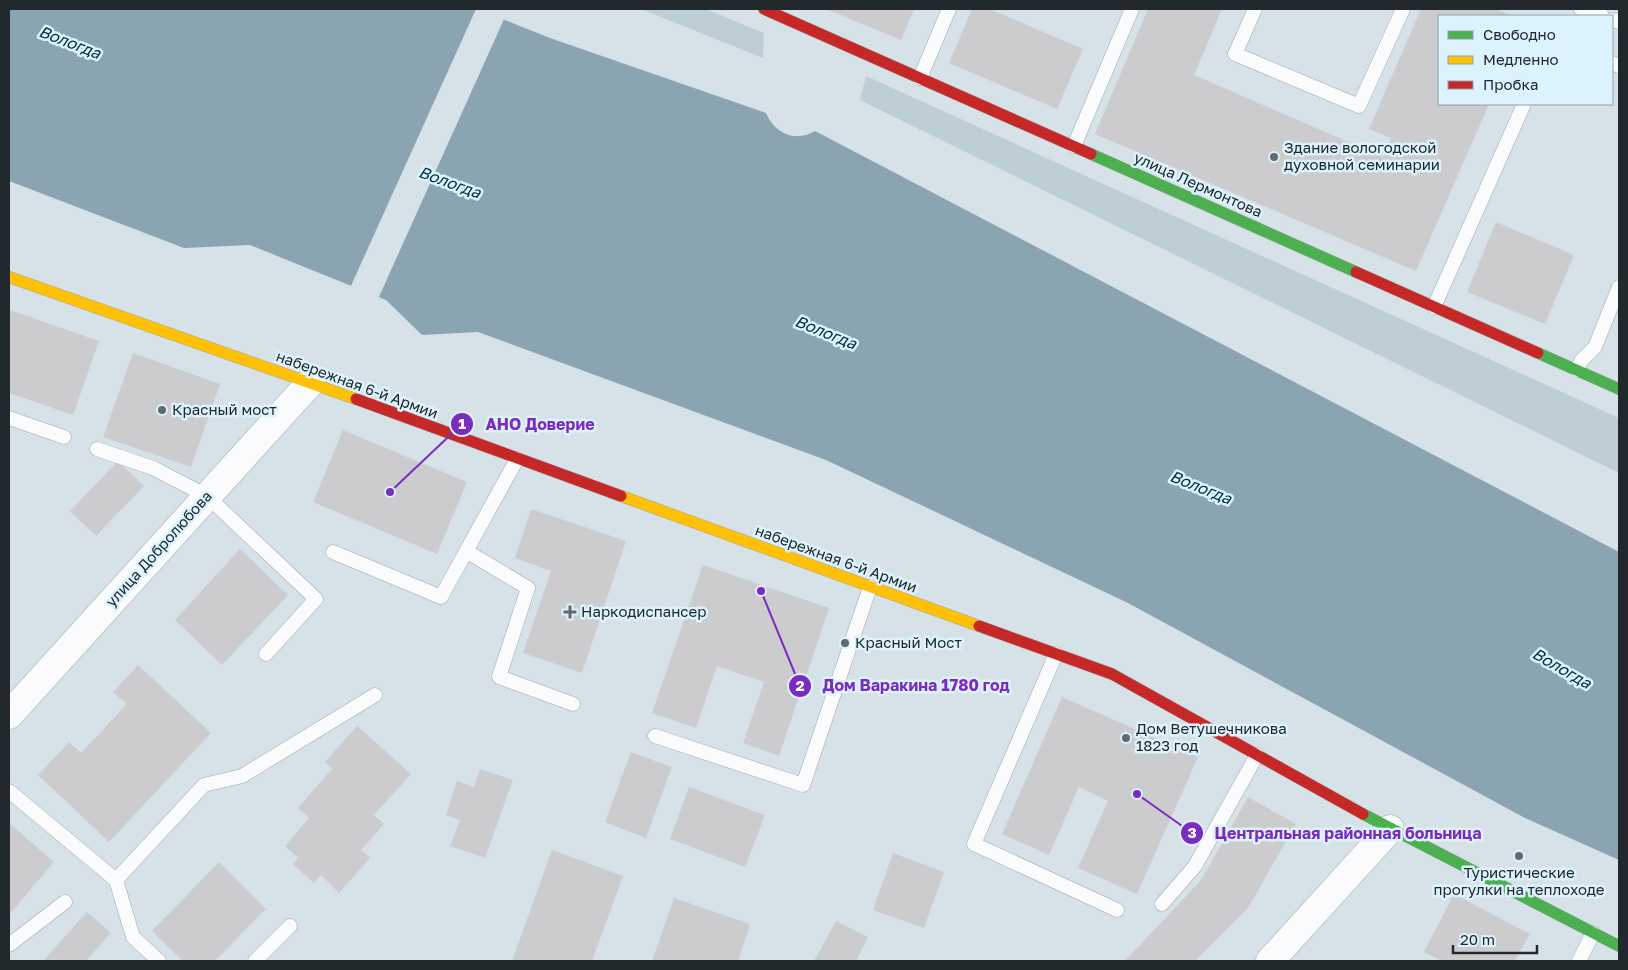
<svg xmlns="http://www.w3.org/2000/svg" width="1628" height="970" viewBox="0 0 1628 970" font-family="'Golos Text',sans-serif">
<rect width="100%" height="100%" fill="#d7e2e8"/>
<path fill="#bdced7" d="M641,9H706L764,33L763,58Z
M866,76L1619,418V473L860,100Z"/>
<path fill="#8ba4b1" d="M9,9H477L550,38L766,113C774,133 795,143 815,131L1619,552V860L1525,818L1126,602L826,460L478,332L422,335L386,300L250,245L184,248L9,181Z"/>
<path fill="#d7e2e8" d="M476,9H483L505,17L378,299L350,288Z"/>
<path fill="#ccccce" d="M826,9H914L901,40Z
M972,9H990L1083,49L1057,109L949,63Z
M1148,9H1222L1194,75L1383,157L1391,138L1369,129L1421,9H1496L1513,16H1439V104H1489L1416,271L1095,134Z
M1496,222L1574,255L1545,324L1467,292Z
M10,310L99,341L73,415L9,393Z
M133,353L220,384L191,467L103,437Z
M343,430L467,482L437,554L313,502Z
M118,461L144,486L96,536L70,511Z
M531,509L626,541L582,673L523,653L551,571L515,558Z
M240,549L288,595L222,665L175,620Z
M703,565L829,608L779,756L743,743L764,682L717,666L696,728L652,713Z
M138,665L211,733L109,842L38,775L69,742L81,753L127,704L113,692Z
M1062,697L1198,757L1137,894L1078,868L1108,801L1079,787L1049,855L1002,834Z
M357,726L411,774L374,815L384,824L361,850L370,858L339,893L321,875L314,883L293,864L298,858L285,846L309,818L298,808L332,769L325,762Z
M631,752L672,767L646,838L605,822Z
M480,769L513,780L485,858L450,846L460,820L446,815L457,781L474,787Z
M689,787L765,815L745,867L670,839Z
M1248,797L1296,824L1248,908L1195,961H1125L1201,880Z
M9,823L54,862L9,915Z
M552,850L623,876L592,961H512Z
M893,853L944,872L924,928L873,910Z
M219,862L266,909L215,961H183L152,931Z
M1454,894L1530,934L1515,961H1442L1424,952Z
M674,898L750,924L738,961H652Z
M87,912L111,933L86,961H43Z
M836,921L868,937L856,961H814Z"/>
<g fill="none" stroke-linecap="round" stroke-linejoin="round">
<g stroke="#9fa8ad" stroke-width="15">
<path id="lane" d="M1255,9L1235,54L1359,106L1403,9
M1581,9L1602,16
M1612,20L1619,22
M1612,63L1619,66
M920,78L949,9
M1074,146L1132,9
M1434,307L1524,104
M1577,370L1581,361L1595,347L1619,287
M9,418L64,437
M97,449L153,468L207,496L316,599L266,654
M466,551L528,588L499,677L573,704
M333,552L441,597L517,459
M1056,654L974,844L1117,910
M655,736L803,785L870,587
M9,791L116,880L204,785L242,776L375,695
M116,880L133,937L159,961
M1162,904L1195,866L1257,755
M9,945L65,902
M255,961L290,926
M1579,961L1593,933"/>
</g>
<g stroke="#9fa8ad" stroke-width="29">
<path id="street" d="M9,715L310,383
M1270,961L1390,829"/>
</g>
<g stroke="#9fa8ad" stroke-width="12">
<path id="fast" d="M1091,154L1356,272
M1538,353L1619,389
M1363,814L1619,946"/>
</g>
<g stroke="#9fa8ad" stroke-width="12">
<path id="slow" d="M9,277L356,399
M621,496L979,626"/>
</g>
<g stroke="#9fa8ad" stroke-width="12">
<path id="jam" d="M764,9L1091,154
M1356,272L1538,353
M356,399L621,496
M979,626L1112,674L1363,814"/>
</g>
<use href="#lane" stroke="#f9fbfc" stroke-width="14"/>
<use href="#street" stroke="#f9fbfc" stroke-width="28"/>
<use href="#fast" stroke="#4caf50" stroke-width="11"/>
<use href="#slow" stroke="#ffc107" stroke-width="11"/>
<use href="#jam" stroke="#c62828" stroke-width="11"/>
</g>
<g fill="#616a6e" stroke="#dcf2fd" stroke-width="2">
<circle cx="1274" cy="157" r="5"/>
<circle cx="162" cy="410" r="5"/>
<path d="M567.5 604.5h5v5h5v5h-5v5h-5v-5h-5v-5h5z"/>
<circle cx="845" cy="643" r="5"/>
<circle cx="1126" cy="738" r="5"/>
<circle cx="1519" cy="856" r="5"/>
</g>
<g text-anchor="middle" stroke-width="5" stroke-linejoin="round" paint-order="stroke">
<g font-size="15" fill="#21292d" stroke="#dcf2fd" text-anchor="start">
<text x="1284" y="153">Здание вологодской<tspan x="1284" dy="17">духовной семинарии</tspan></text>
<text x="172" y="415">Красный мост</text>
<text x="581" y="617">Наркодиспансер</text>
<text x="855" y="648">Красный Мост</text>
<text x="1136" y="734">Дом Ветушечникова<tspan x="1136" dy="17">1823 год</tspan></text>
<text x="1519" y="878" text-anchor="middle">Туристические<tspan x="1519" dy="17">прогулки на теплоходе</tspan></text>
</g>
<g font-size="15" fill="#21292d" stroke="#dcf2fd">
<text transform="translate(1198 185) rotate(24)" y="5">улица Лермонтова</text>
<text transform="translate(357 385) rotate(20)" y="5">набережная 6-й Армии</text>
<text transform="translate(159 549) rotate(-48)" y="5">улица Добролюбова</text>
<text transform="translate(836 559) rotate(20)" y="5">набережная 6-й Армии</text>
</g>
<g font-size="16" font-style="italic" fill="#002e40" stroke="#dcf2fd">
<text transform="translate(70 42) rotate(21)" y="6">Вологда</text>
<text transform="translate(450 182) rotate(20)" y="6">Вологда</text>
<text transform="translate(826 332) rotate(22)" y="6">Вологда</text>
<text transform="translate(1201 487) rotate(22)" y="6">Вологда</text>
<text transform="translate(1562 668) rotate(30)" y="6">Вологда</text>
</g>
</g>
<path fill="none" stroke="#7b2cbf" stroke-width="2" d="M390 492L462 424M761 591L800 686M1137 794L1192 833"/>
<g fill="#7b2cbf" stroke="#dcf2fd" stroke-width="2">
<circle cx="390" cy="492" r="5"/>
<circle cx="761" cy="591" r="5"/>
<circle cx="1137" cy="794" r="5"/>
<circle cx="462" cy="424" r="12"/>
<circle cx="800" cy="686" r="12"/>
<circle cx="1192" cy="833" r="12"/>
</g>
<g font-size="15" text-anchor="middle" font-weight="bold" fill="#fff">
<text x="462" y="429">1</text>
<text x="800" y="691">2</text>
<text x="1192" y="838">3</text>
</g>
<g font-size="16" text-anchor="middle" font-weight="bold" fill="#7b2cbf" stroke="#dcf2fd" stroke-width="5" stroke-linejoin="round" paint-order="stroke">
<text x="540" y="430">АНО Доверие</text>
<text x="916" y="691">Дом Варакина 1780 год</text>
<text x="1348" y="839">Центральная районная больница</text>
</g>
<rect width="1628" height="970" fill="none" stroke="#21292d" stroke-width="20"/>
<rect x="1438" y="15" width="175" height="90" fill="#dcf2fd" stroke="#91a2aa"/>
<rect x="1448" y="31" width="25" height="8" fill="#4caf50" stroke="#91a2aa"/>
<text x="1483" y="40" font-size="15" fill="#21292d">Свободно</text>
<rect x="1448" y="56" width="25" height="8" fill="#ffc107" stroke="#91a2aa"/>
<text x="1483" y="65" font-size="15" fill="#21292d">Медленно</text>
<rect x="1448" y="81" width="25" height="8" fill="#c62828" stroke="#91a2aa"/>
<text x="1483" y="90" font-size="15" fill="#21292d">Пробка</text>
<path d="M1453 945v8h84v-8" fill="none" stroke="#21292d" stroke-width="2.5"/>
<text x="1460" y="945" font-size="15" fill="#21292d" stroke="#dcf2fd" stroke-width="4" paint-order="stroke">20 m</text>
</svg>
